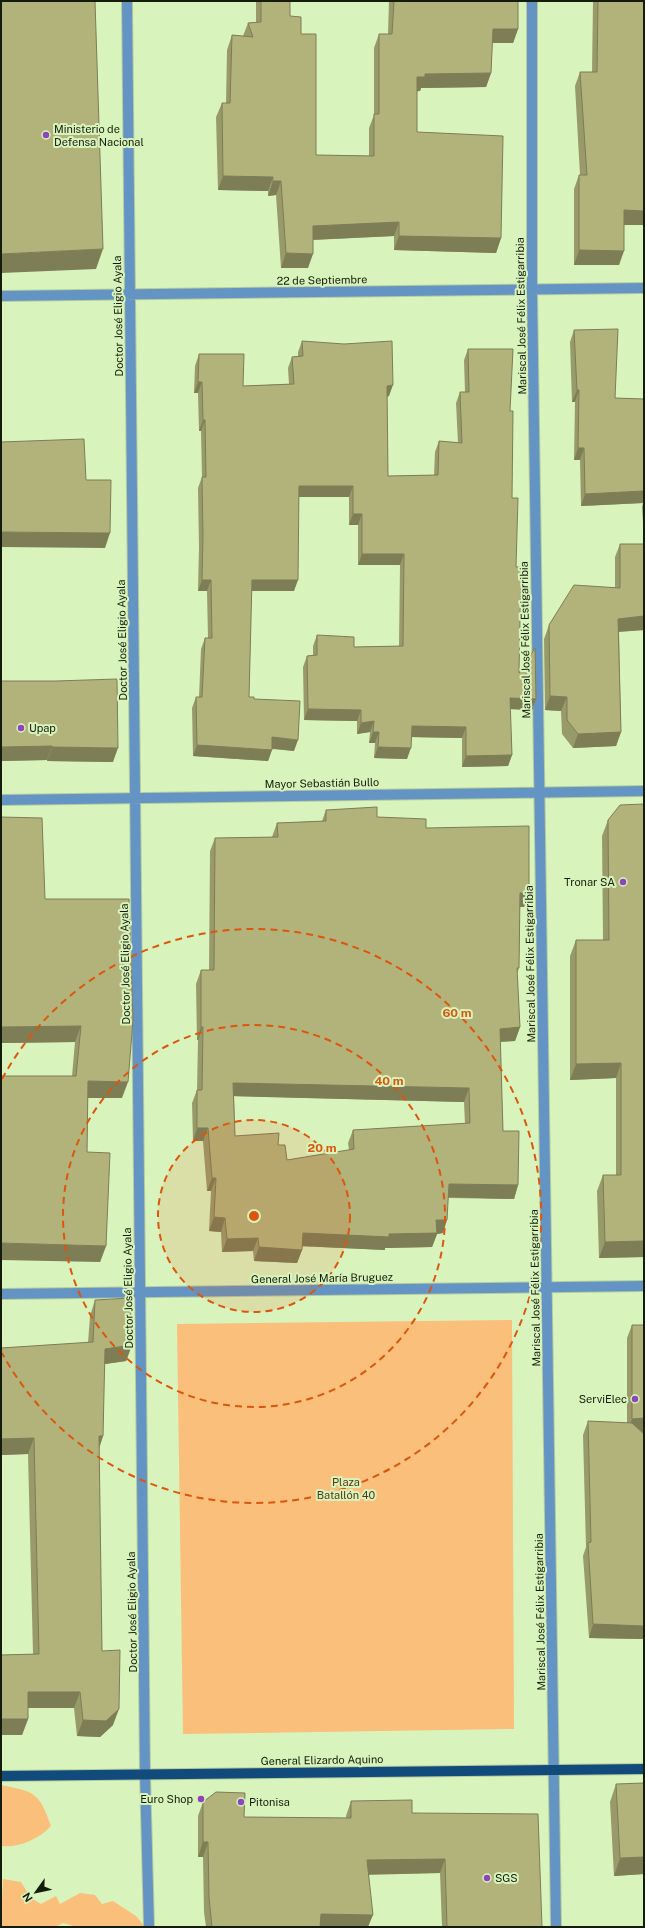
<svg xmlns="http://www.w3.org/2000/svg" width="645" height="1928" viewBox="0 0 645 1928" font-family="'Public Sans',sans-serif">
<rect width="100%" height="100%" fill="#d9f3bd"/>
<path fill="#fabf7b" d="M512,1320L514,1729L183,1734L177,1324Z
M1,1785C35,1792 39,1792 51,1826C39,1839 19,1848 1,1846Z
M3,1879L21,1882L31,1898L41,1904L56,1896L60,1904L80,1893L95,1895L102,1904L113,1901L136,1916L145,1927H77L63,1923L55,1927H1Z"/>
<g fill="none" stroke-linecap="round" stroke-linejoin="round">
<g stroke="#b6cc9d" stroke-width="12">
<path id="minor" d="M127,1L145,1774L149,1927
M532,1V289L556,1927
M1,296L644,288
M1,800L644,791
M1,1294L644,1286"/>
</g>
<g stroke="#b6cc9d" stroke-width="12">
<path id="major" d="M1,1776L644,1769"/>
</g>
<use href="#minor" stroke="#6494c3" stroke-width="10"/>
<use href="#major" stroke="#114b7b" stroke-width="10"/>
</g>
<path fill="#999a6a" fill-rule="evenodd" d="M256,1H290V16L301,34L316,155L369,156V128L374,115V48L379,34H388L389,1H518V29L513,43H492L491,73L486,87L421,88L420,91H417V132L501,238L496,253L394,250V236L313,240L308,268H281L276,195L268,196V191L218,190L216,117L222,103H226L227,50L232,35L243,36L248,23L256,22Z
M593,1H644V225H624L619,265H574V189L579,175H580L575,86L580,72H592Z
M574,330L615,398L644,399V538L642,507L643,503L581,506L580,460H574L575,402H572L570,342Z
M302,341L389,396L387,397L388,476L434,475L435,452L439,441L458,443L456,403L460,392H465L464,360L468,349L510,411L512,498L516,567L519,673L536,699L532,710L510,709L512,755L508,766L462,767V738L412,737L407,759L374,758L375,743H369L370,732L357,734V721L304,720L303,667L307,656L313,655V646L317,635L354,647L399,646L400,565H358V525H349V497H299L294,591H251L249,697L254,699L294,751L272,749L268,761L193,756L192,708L196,697H199L201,649L205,638H208L207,591H198L199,547L198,488L202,477L201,431H199L198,393H194L195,366L199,354L243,386L289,384L288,368L292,357L298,356V352Z
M620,544H644V630L619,632L621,732L616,746L573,748L562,734L561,711L545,710L544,639L549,625L615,587V557Z
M1,681L113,762L47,761V760L1,761Z
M644,804V1257L599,1258L597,1191L603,1175H616V1078L570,1080V956L576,940H603L602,836L608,820Z
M326,810L377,817L426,828L529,893L524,907H520L519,968L517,974L520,1027L515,1041L500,1042L503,1131L518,1185L514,1199L448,1198L443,1233L437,1234L432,1247L385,1248V1250L302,1246V1250L297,1263L254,1261L253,1251L222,1252L221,1232L209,1231L211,1191H207L203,1141H193L192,1103L197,1090L198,1040H197L196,984L201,970H209L210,851L215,838L272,837L277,823L322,821ZM234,1096L464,1102L465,1124L353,1130L348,1143L349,1150L287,1160L278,1145L235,1136Z
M1,817L45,899L122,1098H88L87,1152L106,1246L100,1262L72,1076L75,1042L1,1043Z
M95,1300L132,1345L126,1361L104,1364L103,1436L99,1447L102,1651L113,1725L100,1737L77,1736L74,1708H28V1719L22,1735H1V1655L33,1654L28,1454L1,1455V1348L88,1343L90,1316Z
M632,1325H644V1432H642L644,1434V1639L589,1638L583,1556L586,1547L583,1435L588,1421L627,1423V1338Z
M616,1784L644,1874L614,1876L610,1802Z
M351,1801L412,1813L542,1927H442L440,1873L369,1874L368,1927H206L204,1912L203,1857H198V1816L203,1802L244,1817L346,1818V1816Z"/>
<path fill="#7d7d56" d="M493,29H518L513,43H488Z
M491,73L486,87L421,88L420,91L412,92L417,77L425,74Z
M223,176L273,177L268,191L218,190Z
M273,181H281L276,195L268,196Z
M624,210L644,211V225H618Z
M399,222L394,236L308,240L313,226Z
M399,236L501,238L496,253L394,250Z
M103,249L96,269L1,273V254Z
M579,250L624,251L619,265H574Z
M286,253L313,254L308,268H281Z
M198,382H202L198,393H194Z
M393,385L389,396L383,397L387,386Z
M577,390H579L575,402H572Z
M203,420H205L201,431H199Z
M578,448H584L580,460H574Z
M299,486H353L349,497H295Z
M644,491V500L643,503L581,506L585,494Z
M353,514H362L358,525H349Z
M1,532L110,533L105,548L1,547Z
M362,554H404L400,565H358Z
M202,580H211L207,591H198Z
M252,580H298L294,591H248Z
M644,616V630L613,632L618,619Z
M550,696L567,697L561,711L545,710Z
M510,698L536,699L532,710L506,709Z
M308,709L361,710L357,721L304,720Z
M374,721L370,732L357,734L361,723Z
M412,726L466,727L462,738L408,737Z
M373,732H379L375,743H369Z
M621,732L616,746L573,748L578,734Z
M272,737L298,740L294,751L268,748Z
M197,745L272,750L268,761L193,756Z
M52,746L47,760L1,761V747Z
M52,747L118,748L113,762L47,761Z
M378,747L411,748L407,759L374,758Z
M512,755L508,766L462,767L466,756Z
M520,893H529L524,907H515Z
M81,1026L75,1042L1,1043V1027Z
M201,1027H203L198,1040H197Z
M520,1027L515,1041L495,1042L500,1029Z
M621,1063L616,1078L570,1080L576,1064Z
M88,1081L128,1082L122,1098H82Z
M233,1083L469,1088L464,1102L228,1096Z
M197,1128H208L203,1141H193Z
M212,1178H216L211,1191H207Z
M449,1184L518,1185L514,1199L444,1197Z
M214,1217L225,1218L221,1232L209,1231Z
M436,1220H447L443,1233L437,1234L432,1247L385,1248V1250L298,1246L303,1233L389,1234Z
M258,1238L253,1251L222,1252L227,1239Z
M644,1241V1257L599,1258L605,1242Z
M1,1243L106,1246L100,1262L1,1260Z
M259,1247L302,1250L297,1263L254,1261Z
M132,1345L126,1361L99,1365L105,1349Z
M644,1418V1432H627L632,1419Z
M99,1436H103L98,1452Z
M34,1438L28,1454L1,1455V1439Z
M593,1624L644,1626V1639L589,1638Z
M28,1692H80L74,1708H22Z
M119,1709L113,1725L100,1737L77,1736L83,1720Z
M1,1719H28L22,1735H1Z
M203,1842H208L203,1857H198Z
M644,1857V1874L614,1876L620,1858Z
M445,1859L440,1873L362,1875L367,1860Z
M321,1914L373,1915L368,1927H316Z"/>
<path fill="#b2b37b" stroke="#7d7d56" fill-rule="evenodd" d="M1,1H95L103,249L1,254Z
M261,1H290V16L301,17V34H316V155L374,156V114H379V34H392L394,1H518V29H493L491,73L425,74V77H417V132L503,136L501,238L399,236V222L313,226V254L286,253L281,181H273V177L223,176L222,103H230L232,35L253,37L248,23L261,22Z
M598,1H644V211L624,210V251L579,250V175H587L580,72H597Z
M618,329L615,398L644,399V491L585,494L584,448H578L579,390H577L574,330Z
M302,341L344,344L392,341L393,385L387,386L388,476L438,475L439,441L462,443L460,392H469L468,349H513L510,411H513L512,498H518L516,567H521L519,673L535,648L536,699L510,698L512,755L466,756V727L412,726L411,748L378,747L379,732H373L374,721L361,723V710L308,709L307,656L317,655V635L354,637V647L403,646L404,554H362V514H353V486H299L298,580H252L249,697H254V699L300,701L298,740L272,737V750L197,745L196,697H202L205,638H212L211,580H202L203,536L202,477H206L205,420H203L202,382H198L199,354H244L243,386L294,384L292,357L303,356Z
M84,439L86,480H111L110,533L1,532V442Z
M620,544H644V616L618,619L621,732L578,734L567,720V697L550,696L549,625L574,585L620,588Z
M117,679L118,748L52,747V746L1,747V681H56Z
M644,804V1241L605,1242L603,1175H621V1063L576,1064V940H609L608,820L620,805Z
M377,807V817L426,819V828L529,826V893H520L519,968H517L520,1027L500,1029L503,1131H519L518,1185L449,1184L447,1220H436L437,1233L389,1234V1237L303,1233L302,1250L259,1247L258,1238L227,1239L225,1218L214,1217L216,1178H212L208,1128H197V1090H202L203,1027H201V970H214L215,838L278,837L277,823L326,821V810ZM233,1083L469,1088L470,1123L353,1130L354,1149L287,1160L285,1145H278L279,1133L235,1136Z
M1,817L42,818L45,899H129L133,1020L128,1082L88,1081L87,1152L110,1153L106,1246L1,1243V1076H76L81,1026L1,1027Z
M130,1298L132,1345L105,1349L103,1436H99L102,1651L120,1650L119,1709L106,1721L83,1720L80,1692H28V1719H1V1655L39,1654L34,1438L1,1439V1348L93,1342L95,1300Z
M632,1325H644V1418L632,1419Z
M588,1421L632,1423L644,1434V1626L593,1624L588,1543L591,1542Z
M644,1783V1857L620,1858L616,1784Z
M216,1792L245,1793L244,1817L351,1818V1801L412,1800V1813L538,1814L542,1927H447L445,1859L367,1860L373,1915L321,1914L320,1927H212L209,1897L208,1842H203V1802Z"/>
<circle cx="254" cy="1216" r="96" fill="#dd560c" fill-opacity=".12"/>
<g fill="none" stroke="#dd560c" stroke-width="2" stroke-dasharray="7 5">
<circle cx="254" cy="1216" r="96"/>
<circle cx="254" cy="1216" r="191"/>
<path d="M2 1079A287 287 0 1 1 2 1353"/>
</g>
<g fill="#8b46ba" stroke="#d9f3bd" stroke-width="1.5">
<circle cx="46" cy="135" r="4"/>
<circle cx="21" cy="728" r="4"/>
<circle cx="623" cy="882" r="4"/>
<circle cx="635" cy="1399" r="4"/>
<circle cx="201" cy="1799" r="4"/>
<circle cx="241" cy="1802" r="4"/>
<circle cx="487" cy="1878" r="4"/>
</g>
<g text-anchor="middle" stroke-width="4" stroke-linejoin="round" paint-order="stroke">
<g font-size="11" fill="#141d0a" stroke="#d9f3bd" text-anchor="start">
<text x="54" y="133">Ministerio de<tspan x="54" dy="13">Defensa Nacional</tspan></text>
<text x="29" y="732">Upap</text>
<text x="615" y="886" text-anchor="end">Tronar SA</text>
<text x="627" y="1403" text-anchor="end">ServiElec</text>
<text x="193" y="1803" text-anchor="end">Euro Shop</text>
<text x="249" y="1806">Pitonisa</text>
<text x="495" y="1882">SGS</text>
</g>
<g font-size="11" fill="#141d0a" stroke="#d9f3bd">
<text transform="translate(322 280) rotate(-1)" y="4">22 de Septiembre</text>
<text transform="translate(118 316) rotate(-91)" y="4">Doctor José Eligio Ayala</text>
<text transform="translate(521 316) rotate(-91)" y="4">Mariscal José Félix Estigarribia</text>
<text transform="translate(122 640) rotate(-91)" y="4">Doctor José Eligio Ayala</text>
<text transform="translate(525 640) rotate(-91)" y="4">Mariscal José Félix Estigarribia</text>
<text transform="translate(322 783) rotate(-1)" y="4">Mayor Sebastián Bullo</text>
<text transform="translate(125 964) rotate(-91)" y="4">Doctor José Eligio Ayala</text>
<text transform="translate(530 964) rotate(-91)" y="4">Mariscal José Félix Estigarribia</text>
<text transform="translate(322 1278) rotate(-1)" y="4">General José María Bruguez</text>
<text transform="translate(128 1288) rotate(-91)" y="4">Doctor José Eligio Ayala</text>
<text transform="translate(535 1288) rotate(-91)" y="4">Mariscal José Félix Estigarribia</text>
<text transform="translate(132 1612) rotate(-91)" y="4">Doctor José Eligio Ayala</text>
<text transform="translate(540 1612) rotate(-91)" y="4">Mariscal José Félix Estigarribia</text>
<text transform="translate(322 1760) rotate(-1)" y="4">General Elizardo Aquino</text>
</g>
<g font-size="11" fill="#553813" stroke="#d9f3bd">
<text x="346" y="1486">Plaza<tspan x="346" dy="13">Batallón 40</tspan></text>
</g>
</g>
<circle cx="254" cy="1216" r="6" fill="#dd560c" stroke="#d9f3bd" stroke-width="2"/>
<g font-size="12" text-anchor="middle" font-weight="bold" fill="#dd560c" stroke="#d9f3bd" stroke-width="4" stroke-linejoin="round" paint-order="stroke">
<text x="457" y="1017">60 m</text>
<text x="389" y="1085">40 m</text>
<text x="322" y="1152">20 m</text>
</g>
<rect width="645" height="1928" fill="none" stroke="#141d0a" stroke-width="4"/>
<g transform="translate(36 1892) rotate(237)" stroke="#d9f3bd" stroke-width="3" paint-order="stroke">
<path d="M0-3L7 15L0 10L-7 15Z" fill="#141d0a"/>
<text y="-6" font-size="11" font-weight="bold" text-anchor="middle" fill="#141d0a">N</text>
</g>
</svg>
